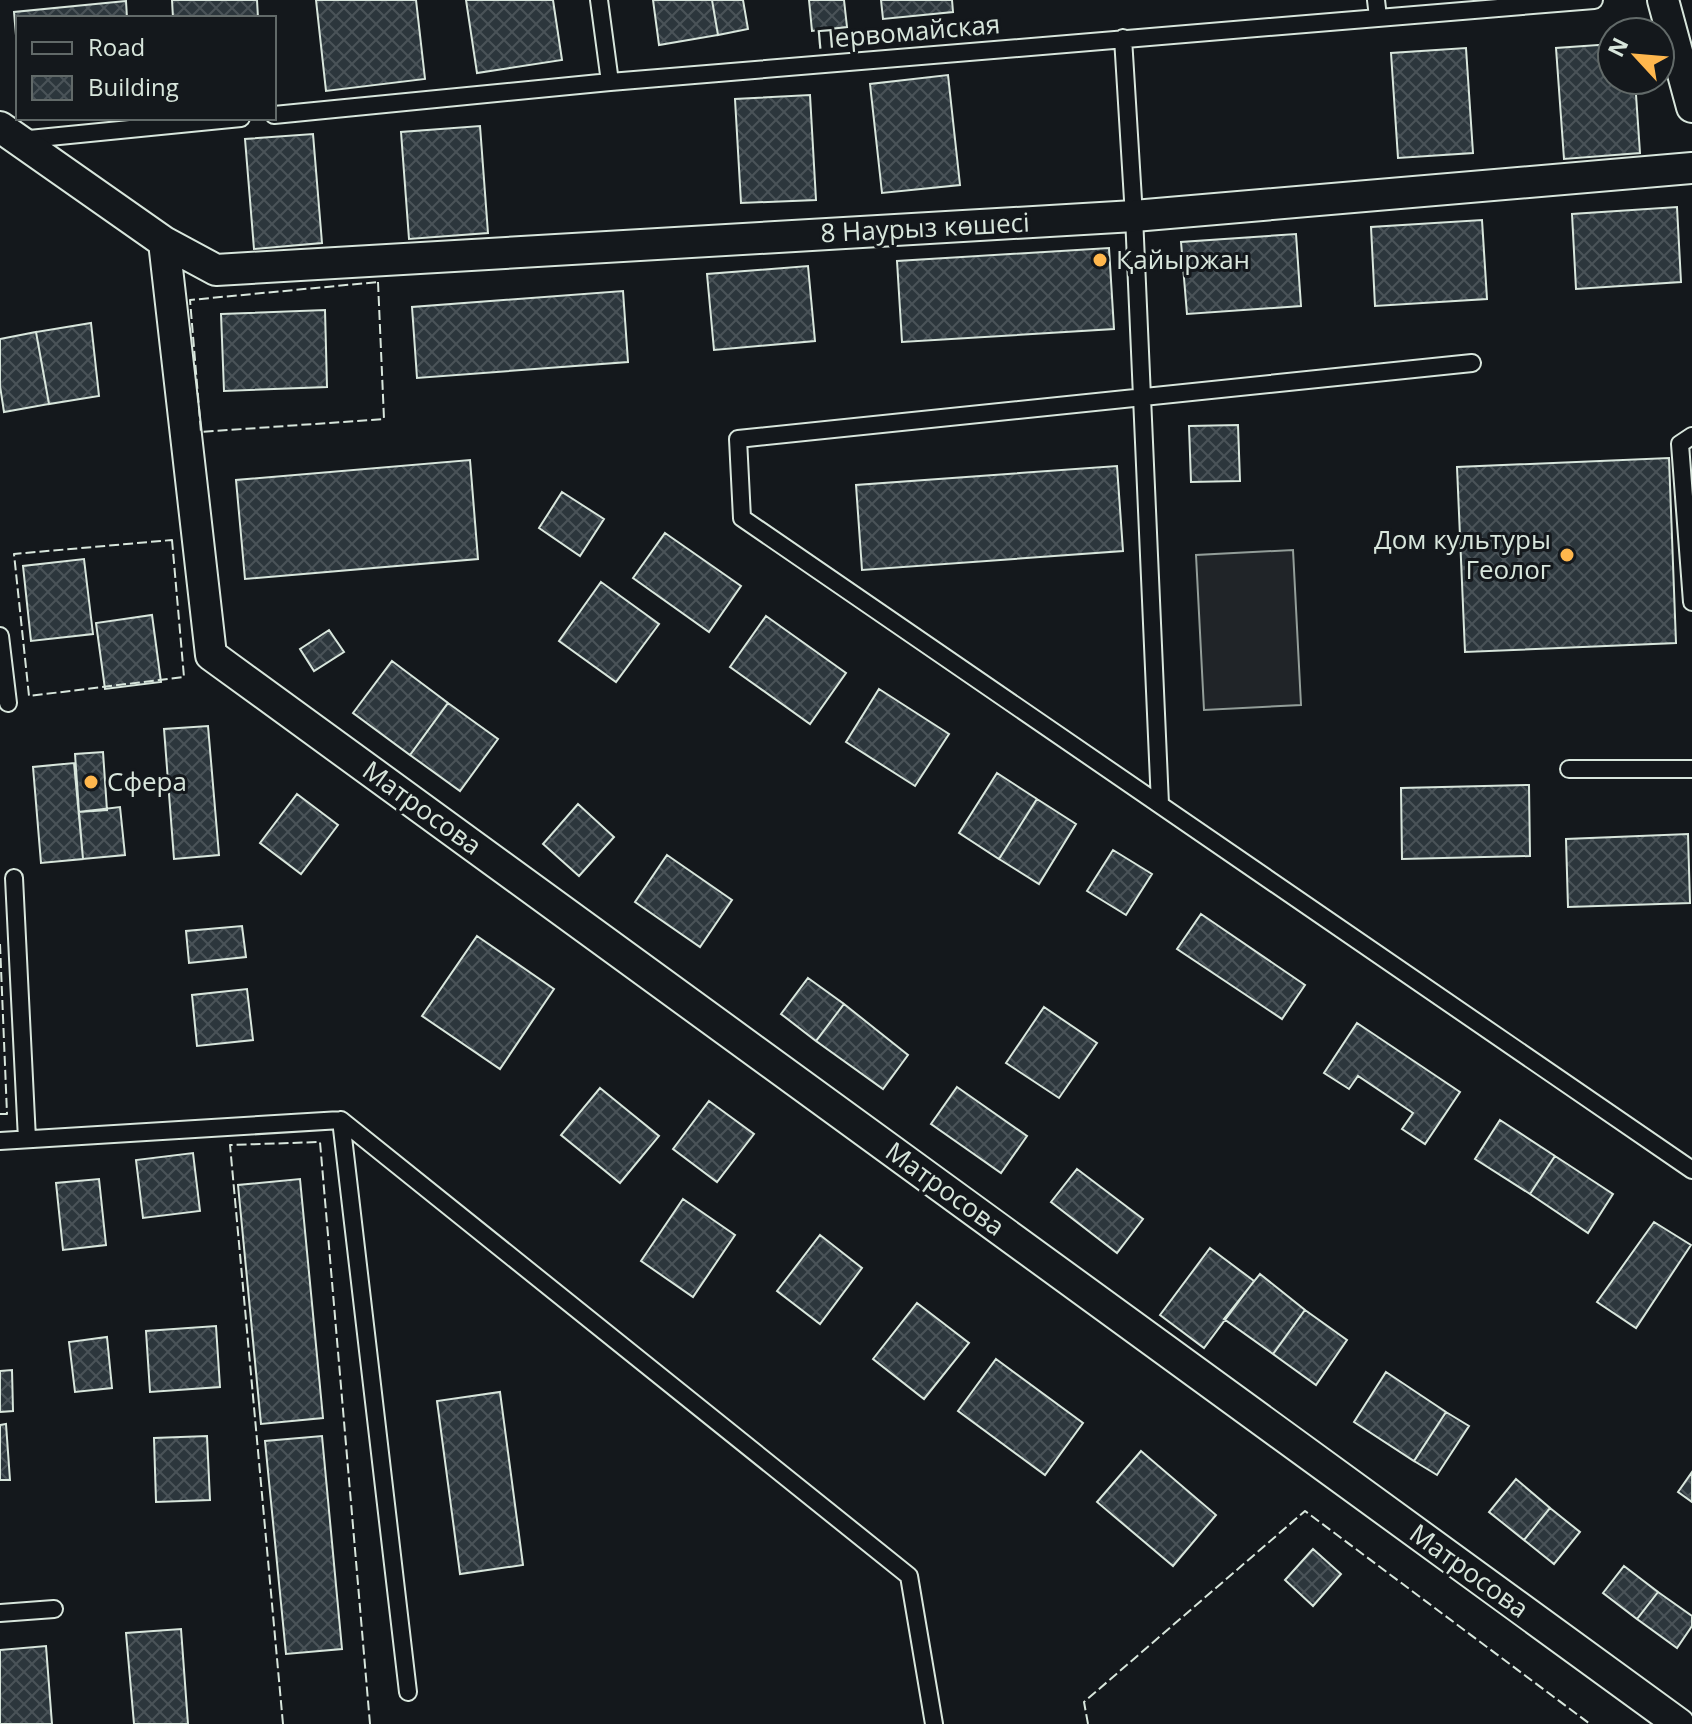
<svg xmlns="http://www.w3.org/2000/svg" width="1692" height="1724" viewBox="0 0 1692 1724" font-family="'Open Sans',sans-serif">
<defs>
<pattern id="building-cross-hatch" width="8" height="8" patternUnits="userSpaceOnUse" patternTransform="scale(2)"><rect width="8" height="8" fill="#2c363c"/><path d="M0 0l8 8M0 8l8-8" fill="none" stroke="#4a5358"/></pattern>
</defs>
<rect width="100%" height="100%" fill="#14181c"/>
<path fill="#202428" stroke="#939e99" stroke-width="2" d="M1293,550L1301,705L1204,710L1196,555Z"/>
<path fill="url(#building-cross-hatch)" stroke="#d8e6dc" stroke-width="2" d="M172,0H257L258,18H173Z
M316,0H416L425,79L326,91Z
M466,0H553L562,60L477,73Z
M653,0H712L718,35L659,45Z
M712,0H743L748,29L718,35Z
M809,0H844L847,27L812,31Z
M881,0H952L953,12L883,19Z
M126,1L127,18H18V59L14,12Z
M1612,44V80H1635L1640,153L1564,159L1556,48Z
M1466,48L1473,153L1398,158L1391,53Z
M948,75L960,185L882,193L870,84Z
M810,95L816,200L741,203L735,99Z
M480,126L488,233L409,239L401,132Z
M313,134L322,243L254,249L245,139Z
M1677,207L1681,282L1576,289L1572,214Z
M1482,220L1487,299L1375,306L1371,227Z
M1296,234L1301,306L1187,314L1181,242Z
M1109,248L1114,329L902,342L897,261Z
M808,266L815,341L714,350L707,274Z
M623,291L628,362L417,378L412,307Z
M325,310L327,387L224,391L221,314Z
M91,323L99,396L49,404L36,332Z
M36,332L49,404L4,412L0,386V339Z
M1238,425L1240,481L1191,482L1189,426Z
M1669,458L1676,643L1465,652L1457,467Z
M470,460L478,559L245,579L236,480Z
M1117,466L1123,551L862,570L856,485Z
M562,492L604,519L580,556L539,528Z
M665,533L741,586L709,632L633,578Z
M84,559L93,634L31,641L23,566Z
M601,582L659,624L616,682L559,641Z
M152,615L161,682L105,689L96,623Z
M766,616L846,673L810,724L730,667Z
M329,630L344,652L314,671L300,649Z
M392,661L448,703L410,755L353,713Z
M879,689L949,734L915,786L846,742Z
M448,703L498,739L460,791L410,755Z
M208,726L219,855L174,859L164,729Z
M103,752L107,810L79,812L75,754Z
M74,763L83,859L41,863L33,767Z
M997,773L1037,799L999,859L959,833Z
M1529,785L1530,856L1402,859L1401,788Z
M297,794L338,825L301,874L260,843Z
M1037,799L1076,824L1039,884L999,859Z
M578,804L614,837L579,876L543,844Z
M120,807L125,855L83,859L79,812Z
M1688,834L1690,903L1568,907L1566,839Z
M1113,850L1152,874L1126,915L1087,891Z
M667,855L732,900L700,947L635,902Z
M1201,914L1305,985L1282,1019L1177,949Z
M242,926L246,957L189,963L186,931Z
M477,936L554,989L500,1069L422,1016Z
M808,978L844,1004L816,1041L781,1014Z
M247,989L253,1040L197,1046L192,995Z
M844,1004L908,1055L883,1089L816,1041Z
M1044,1007L1097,1043L1059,1098L1006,1063Z
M1357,1023L1460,1092L1425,1144L1402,1129L1413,1113L1358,1076L1349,1089L1324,1073Z
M957,1087L1027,1136L1001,1173L931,1124Z
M600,1088L659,1136L620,1183L561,1135Z
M709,1101L754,1134L717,1182L673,1149Z
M1500,1120L1555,1156L1530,1194L1475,1159Z
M193,1153L200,1211L143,1218L136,1160Z
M1555,1156L1613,1194L1588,1233L1530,1194Z
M1077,1169L1143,1219L1117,1253L1051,1202Z
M99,1179L106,1245L63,1250L56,1183Z
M300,1179L323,1418L261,1424L238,1185Z
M683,1199L735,1235L693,1297L641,1261Z
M1654,1222L1691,1245L1636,1328L1597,1302Z
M820,1235L862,1268L820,1324L777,1291Z
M1210,1248L1254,1281L1204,1348L1160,1315Z
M1260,1274L1305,1310L1273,1354L1224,1319Z
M917,1303L969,1343L924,1399L873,1359Z
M1305,1310L1347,1340L1316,1385L1273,1354Z
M216,1326L220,1387L150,1392L146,1331Z
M107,1337L112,1388L75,1392L69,1342Z
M996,1359L1083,1423L1045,1475L958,1411Z
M12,1370L13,1411L0,1412V1371Z
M1386,1372L1446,1412L1414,1461L1354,1422Z
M500,1392L523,1565L460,1574L437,1401Z
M1446,1412L1469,1426L1437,1475L1414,1461Z
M6,1424L10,1480H0V1425Z
M207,1436L210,1500L156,1502L154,1438Z
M322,1436L342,1649L286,1654L265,1441Z
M1141,1451L1216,1515L1173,1566L1097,1502Z
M1692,1472V1502L1678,1492Z
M1516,1479L1550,1508L1524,1540L1489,1512Z
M1550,1508L1580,1532L1554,1564L1524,1540Z
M1313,1549L1341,1574L1313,1606L1285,1580Z
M1624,1566L1658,1592L1637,1619L1603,1593Z
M1658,1592L1692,1616V1626L1677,1648L1637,1619Z
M181,1629L188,1724H134L126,1633Z
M46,1646L52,1724H0V1650Z"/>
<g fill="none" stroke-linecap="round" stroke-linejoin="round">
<g stroke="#d8e6dc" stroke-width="20">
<path id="service" d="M599,0L610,82
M1376,0L1378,17
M1123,38L1134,216L1160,804
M274,115L610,82L1594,0
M19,140L241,118
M1472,363L738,439L742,518L1692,1170
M1692,436L1680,444L1692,602
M0,636L8,703
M1569,769H1692
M14,878L27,1139
M341,1120L408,1692
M0,1141L341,1120L909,1576L934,1724
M0,1613L54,1609"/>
</g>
<g stroke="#d8e6dc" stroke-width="34">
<path id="minor" d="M1663,0L1692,107
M0,127L164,242L216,270L1134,216L1692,168
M164,242L211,655L1679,1724"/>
</g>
<use href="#service" stroke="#14181c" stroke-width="16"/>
<use href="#minor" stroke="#14181c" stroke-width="30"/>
<path stroke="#d8e6dc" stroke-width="2" stroke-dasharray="10 4" stroke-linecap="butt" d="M378,282L384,419L201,432L190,300Z
M172,540L184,677L29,696L14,554Z
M0,944L7,1114H0
M283,1724L230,1145L320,1142L370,1724
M1088,1724L1084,1702L1305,1511L1590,1724"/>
</g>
<g fill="#ffb74d" stroke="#14181c" stroke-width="3">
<circle cx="1100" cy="260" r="8"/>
<circle cx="1567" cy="555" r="8"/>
<circle cx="91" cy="782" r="8"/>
</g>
<g text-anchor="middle" stroke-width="6" stroke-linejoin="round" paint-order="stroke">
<g font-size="26" fill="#d8e6dc" stroke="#14181c">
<text transform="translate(908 32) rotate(-5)" y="9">Первомайская</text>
<text transform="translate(925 228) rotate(-3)" y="9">8 Наурыз көшесі</text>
<text transform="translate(422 808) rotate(36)" y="9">Матросова</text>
<text transform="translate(945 1189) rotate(36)" y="9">Матросова</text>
<text transform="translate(1469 1571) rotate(36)" y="9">Матросова</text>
</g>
<g font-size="26" fill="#d8e6dc" stroke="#14181c" text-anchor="start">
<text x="1116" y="269">Қайыржан</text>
<text x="1551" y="549" text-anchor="end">Дом культуры<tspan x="1551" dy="30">Геолог</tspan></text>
<text x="107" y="791">Сфера</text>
</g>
</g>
<rect x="16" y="16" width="260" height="104" fill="#14181c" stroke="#626a69" stroke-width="2"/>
<rect x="32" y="42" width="40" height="12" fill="#14181c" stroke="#626a69" stroke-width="2"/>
<text x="88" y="56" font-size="24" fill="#d8e6dc">Road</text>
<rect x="32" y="76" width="40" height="24" fill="url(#building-cross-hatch)" stroke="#626a69" stroke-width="2"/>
<text x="88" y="96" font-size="24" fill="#d8e6dc">Building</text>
<g transform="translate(1636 56) rotate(296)"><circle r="38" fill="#14181c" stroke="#626a69" stroke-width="2"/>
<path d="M0-6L14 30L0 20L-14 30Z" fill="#ffb74d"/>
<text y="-12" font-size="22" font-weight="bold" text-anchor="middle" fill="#d8e6dc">N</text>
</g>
</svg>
